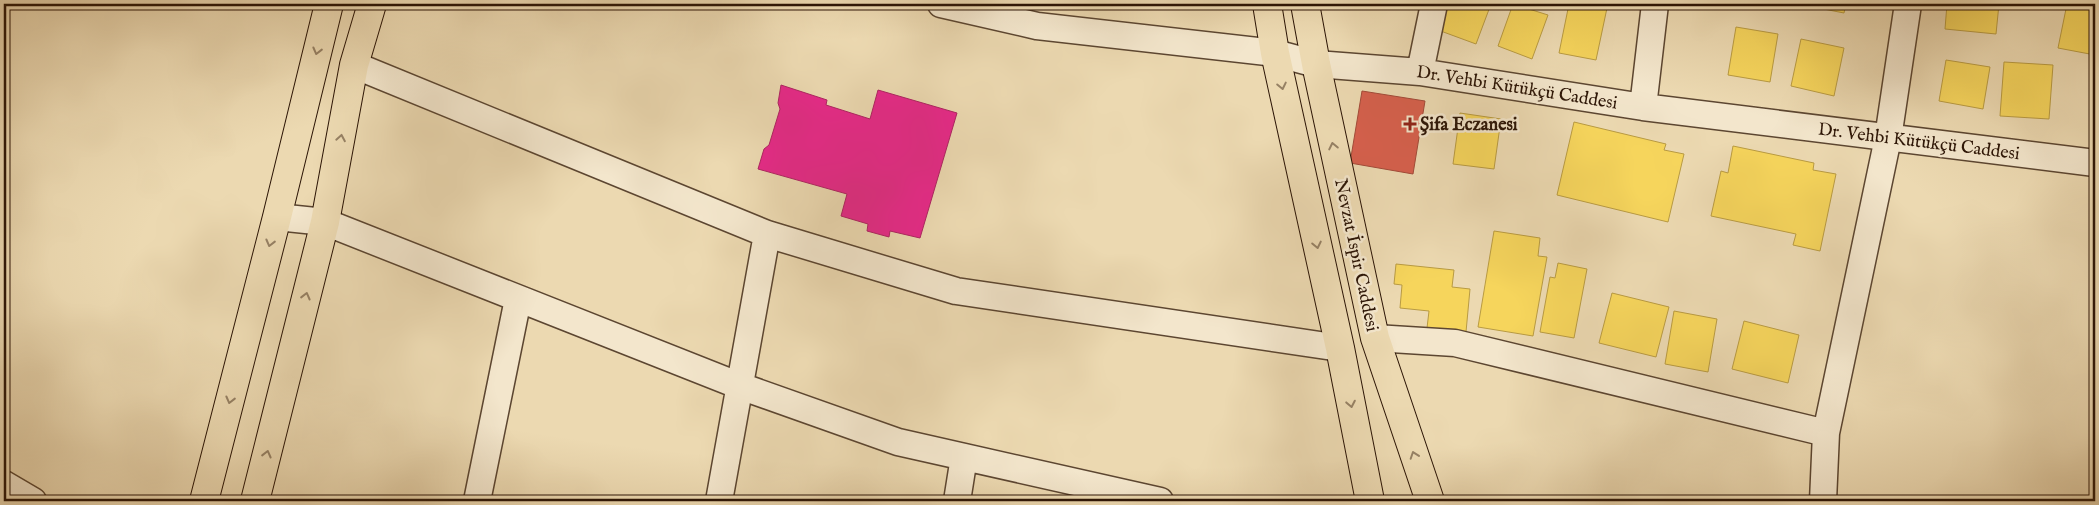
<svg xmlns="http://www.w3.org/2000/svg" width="2099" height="505" viewBox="0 0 2099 505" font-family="'IM FELL English',serif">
<rect width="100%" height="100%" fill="#ecd9b1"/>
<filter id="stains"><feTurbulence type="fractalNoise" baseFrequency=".004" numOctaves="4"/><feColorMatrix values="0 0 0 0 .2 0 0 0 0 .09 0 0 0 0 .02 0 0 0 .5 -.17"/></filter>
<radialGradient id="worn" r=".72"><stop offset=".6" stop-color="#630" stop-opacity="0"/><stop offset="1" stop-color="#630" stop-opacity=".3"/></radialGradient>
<path fill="#f6d55c" stroke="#b99b42" d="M1448,4H1491L1476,44L1438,30Z
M1513,4L1548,15L1532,59L1498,46Z
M1569,4H1586L1607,8L1596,60L1559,53Z
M1798,4H1846L1844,13Z
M1947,4H1999L1996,34L1945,29Z
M2067,4H2095V55L2058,48Z
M1736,27L1778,34L1770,82L1728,75Z
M1801,39L1844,48L1834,96L1791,86Z
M1946,60L1990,67L1983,109L1939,101Z
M2004,62L2053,65L2049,119L2000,116Z
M1460,113L1501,119L1494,169L1453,164Z
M1574,122L1666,144L1664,150L1684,154L1668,222L1557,195Z
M1733,146L1814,163L1813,170L1836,174L1820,251L1793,245L1796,234L1711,216L1721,171L1728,173Z
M1494,231L1540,238L1538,256L1547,257L1533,336L1478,327Z
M1558,263L1587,269L1574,338L1540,332L1550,277L1555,278Z
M1396,264L1454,270L1452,287L1470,289L1466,332L1427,328L1429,311L1400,308L1402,285L1394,284Z
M1612,293L1669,307L1656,357L1599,343Z
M1674,311L1717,319L1708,372L1665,364Z
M1744,321L1799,335L1788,383L1732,369Z"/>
<path fill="#d6604d" stroke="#a34a38" d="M1362,91L1425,101L1413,174L1350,163Z"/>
<path fill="#e7298a" stroke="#af2362" d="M781,85L827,100L826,105L870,119L878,90L957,113L920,238L890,231L889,237L867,231L868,224L841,216L847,194L758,169L764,149L769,145L780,109L778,103Z"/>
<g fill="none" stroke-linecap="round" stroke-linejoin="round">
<g stroke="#5c4631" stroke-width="29">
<path id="minor" d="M941,4L1037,26L1275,53L1316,64L1420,72L1643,107L2095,163
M354,65L767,234L956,291L1340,348
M1420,72L1434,4
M1643,107L1655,4
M277,217L325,222L740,386L898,442L1160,501
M1375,338L1455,343L1826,433
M4,484L33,501
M477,501L518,299
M719,501L767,234
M957,501L964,457
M1823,501L1826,433L1888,138L1908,4"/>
</g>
<g stroke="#2c1506" stroke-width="30">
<path id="major" d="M1267,4L1275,53L1340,348L1370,501
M1305,4L1316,64L1375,338L1430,501
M204,501L277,217L329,4
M255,501L325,222L354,65L372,4"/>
</g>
<use href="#minor" stroke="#f3e6cc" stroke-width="26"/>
<use href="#major" stroke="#ecd9b1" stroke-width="28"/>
</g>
<defs><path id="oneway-chevron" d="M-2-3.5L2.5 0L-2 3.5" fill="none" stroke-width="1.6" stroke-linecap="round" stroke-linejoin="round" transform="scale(1.25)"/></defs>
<g stroke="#968164">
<use href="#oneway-chevron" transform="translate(317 51) rotate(104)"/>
<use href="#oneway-chevron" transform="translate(1282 86) rotate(78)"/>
<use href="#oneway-chevron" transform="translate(341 138) rotate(-80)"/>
<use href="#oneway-chevron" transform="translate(1333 146) rotate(-102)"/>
<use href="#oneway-chevron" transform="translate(270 243) rotate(104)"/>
<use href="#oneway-chevron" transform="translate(1317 245) rotate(78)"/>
<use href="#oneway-chevron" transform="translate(306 296) rotate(-76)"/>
<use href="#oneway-chevron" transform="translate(230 400) rotate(104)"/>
<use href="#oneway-chevron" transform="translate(1351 404) rotate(79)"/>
<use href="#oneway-chevron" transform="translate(267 454) rotate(-76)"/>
<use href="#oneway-chevron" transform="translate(1414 455) rotate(-109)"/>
</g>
<path fill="#8f2418" stroke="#f3e6cc" stroke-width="2" d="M1407.5 116.5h5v5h5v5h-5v5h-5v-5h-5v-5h5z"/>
<g text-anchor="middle" stroke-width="5" stroke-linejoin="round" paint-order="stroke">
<g font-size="18" fill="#2c1506" stroke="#f3e6cc">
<text transform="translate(1517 87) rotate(9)" y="6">Dr. Vehbi Kütükçü Caddesi</text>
<text transform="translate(1919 141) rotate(7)" y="6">Dr. Vehbi Kütükçü Caddesi</text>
<text transform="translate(1357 255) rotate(78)" y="6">Nevzat İspir Caddesi</text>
</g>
<g font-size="18" font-weight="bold" fill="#2c1506" stroke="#f3e6cc" text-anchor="start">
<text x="1420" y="130">Şifa Eczanesi</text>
</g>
</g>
<rect width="2099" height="505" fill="none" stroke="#ecd9b1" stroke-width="20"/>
<rect x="5" y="5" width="2089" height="495" fill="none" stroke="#2c1506" stroke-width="2.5"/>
<rect x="10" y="10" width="2079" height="485" fill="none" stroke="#2c1506"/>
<rect width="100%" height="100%" filter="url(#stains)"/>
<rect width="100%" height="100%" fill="url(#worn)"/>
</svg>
